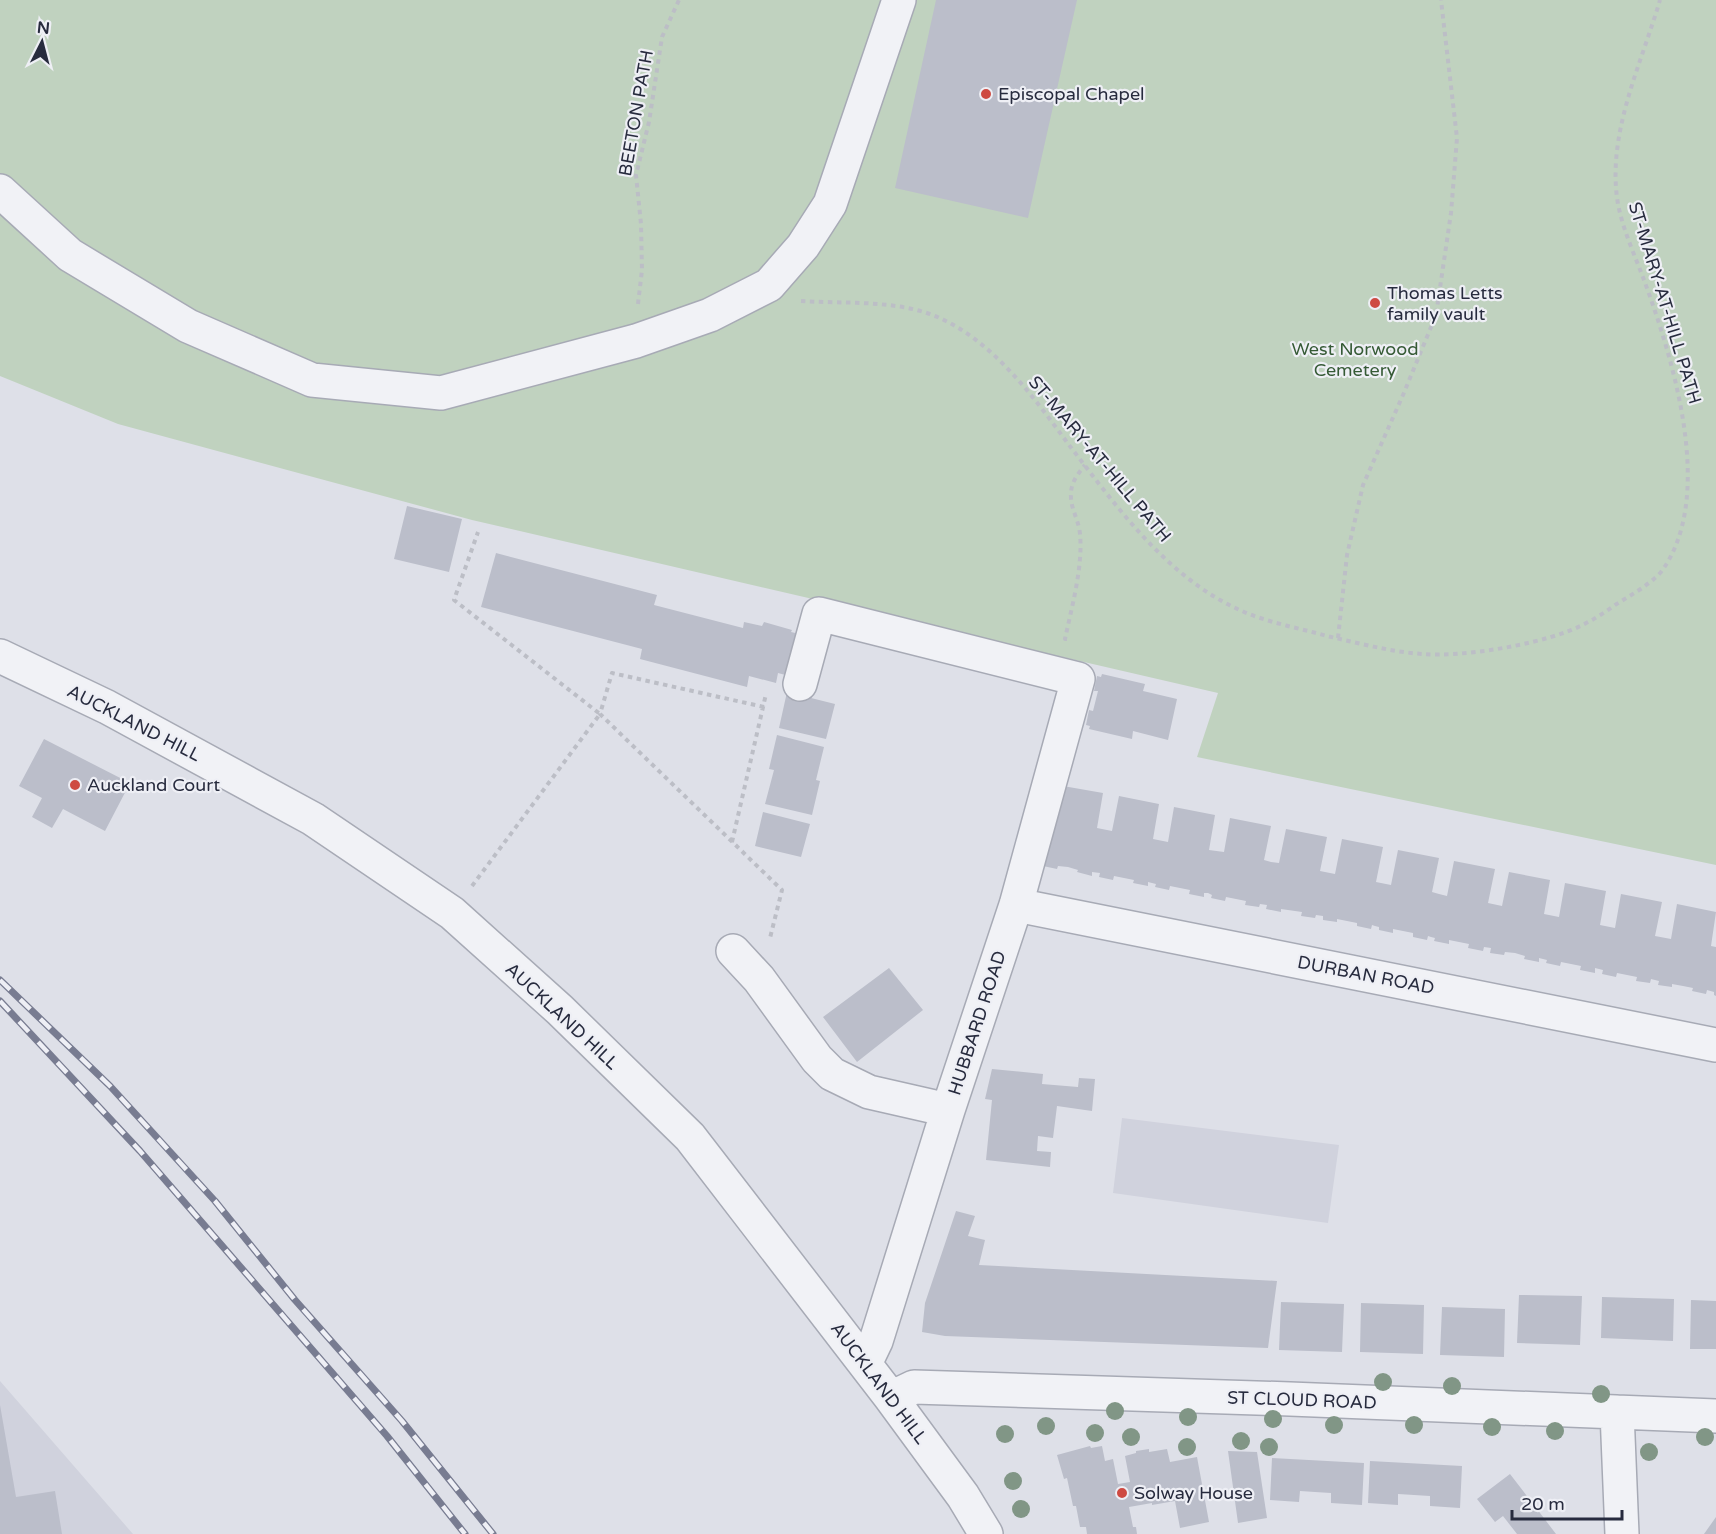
<svg xmlns="http://www.w3.org/2000/svg" width="1716" height="1534" viewBox="0 0 1716 1534" font-family="'Varela Round',sans-serif">
<rect width="100%" height="100%" fill="#dee0e8"/>
<path fill="#d0d2dd" d="M1122,1118L1339,1145L1328,1223L1113,1193Z
M0,1381L133,1534H0Z"/>
<path fill="#c0d2bf" d="M0,0H1716V865L1197,757L1218,693L472,520L118,424L0,376Z"/>
<path fill="#bbbeca" d="M936,0H1077L1028,218L895,188Z
M407,506L462,519L449,572L394,559Z
M496,553L657,595L654,605L743,628L744,622L762,626L764,622L792,630L791,632L804,635L793,677L778,673L776,683L749,676L747,687L640,659L642,649L481,607Z
M1102,674L1145,684L1143,691L1177,699L1168,740L1133,731L1132,739L1089,729L1090,726L1086,725L1089,710L1093,711L1098,691H1094L1097,676L1101,677Z
M787,692L835,704L826,739L779,728Z
M777,735L824,747L816,780L820,781L812,815L765,804L774,770L769,769Z
M44,739L130,783L105,831L63,809L52,828L32,817L42,798L19,786Z
M1063,786L1103,793L1097,828L1112,831L1119,796L1159,804L1153,839L1168,842L1174,807L1215,815L1209,850L1224,852L1230,818L1271,826L1264,860L1271,862L1279,863L1286,829L1327,837L1320,871L1335,874L1342,839L1383,847L1376,882L1391,885L1398,850L1439,858L1432,892L1439,894L1447,896L1454,861L1495,869L1488,903L1502,906L1509,872L1550,880L1544,914L1559,917L1565,883L1606,891L1600,925L1615,928L1621,894L1662,902L1655,936L1671,939L1677,904L1716,912L1711,946L1716,947V996L1714,995V992L1707,990L1706,994L1692,991L1693,988L1683,986L1672,984V987L1658,985L1659,981L1651,979L1650,983L1636,981L1637,977L1617,973L1616,977L1602,974L1603,970L1595,968V973L1580,970L1581,966L1561,962L1560,966L1546,963L1547,960L1539,958V962L1524,959L1525,956L1515,953L1505,952L1504,955L1490,953L1491,948L1484,947L1483,951L1468,948L1469,944L1449,940V944L1434,941L1435,938L1431,937L1428,936L1427,940L1413,937V933L1393,929V933L1379,930V927L1375,926L1372,925L1371,929L1357,926V923L1337,919V922L1323,920V916L1316,915L1315,918L1301,916L1302,912L1281,909V912L1266,909L1267,905L1260,904L1259,907L1245,905L1246,901L1226,897L1225,901L1211,898L1212,895L1208,893H1204V897L1189,894L1190,890L1170,886L1169,890L1155,887L1156,884L1148,882V886L1133,883L1134,880L1114,876L1113,880L1099,877L1100,873L1092,872V876L1077,872L1078,870L1068,867L1058,866L1057,869L1043,866Z
M763,812L810,824L801,857L755,846Z
M889,968L923,1010L857,1062L823,1017Z
M992,1069L1043,1074L1042,1084L1078,1087L1079,1078L1095,1079L1092,1111L1057,1106L1053,1138L1038,1136L1037,1151L1051,1152L1050,1167L986,1160L992,1100L985,1099Z
M956,1211L975,1216L968,1236L985,1240L979,1265L1277,1281L1268,1348L945,1336L922,1332L925,1303Z
M1519,1295L1582,1296L1580,1345L1517,1343Z
M1602,1297L1674,1299L1673,1341L1601,1338Z
M1691,1300L1716,1301V1349H1690Z
M1281,1302L1344,1304L1342,1352L1279,1350Z
M1361,1303L1424,1305L1423,1354L1360,1352Z
M1442,1307L1505,1309L1504,1357L1440,1355Z
M0,1405L16,1497L55,1491L62,1534H0Z
M1090,1446L1091,1448L1102,1446L1105,1461L1113,1459L1118,1484L1130,1482L1125,1456L1136,1453V1451L1149,1449V1452L1167,1449L1170,1462L1197,1457L1209,1522L1180,1528L1175,1501L1152,1505V1503L1129,1507L1133,1527H1136L1137,1534H1087L1086,1527H1080L1076,1506H1073L1067,1478L1064,1479L1057,1455Z
M1228,1451L1257,1452L1267,1518L1238,1523Z
M1272,1458L1364,1463L1362,1505L1331,1503V1493L1315,1492L1300,1491L1299,1502L1270,1500Z
M1370,1461L1462,1466L1460,1508L1430,1506V1496L1398,1494V1505L1368,1503Z
M1510,1474L1537,1509L1556,1534H1517L1503,1516L1495,1522L1477,1499Z
M1716,1517V1534H1704Z"/>
<g fill="none" stroke-linecap="round" stroke-linejoin="round">
<g stroke="#a7aab5" stroke-width="36">
<path id="minor" d="M0,191L70,255L188,326L312,380L441,393L636,341L710,315L769,285L803,246L830,204L899,0
M0,656L107,707L313,819L452,913L560,1010L690,1137L891,1398L963,1496L986,1534
M800,684L819,614L1078,679L1016,905L948,1110L876,1341L865,1364
M1016,905L1716,1045
M733,951L759,979L817,1059L832,1074L869,1092L948,1110
M891,1398L914,1387L1290,1399L1716,1416
M1617,1412L1622,1534"/>
</g>
<path stroke="#bcbec6" stroke-width="4" stroke-dasharray="4.5 4.5" stroke-linecap="butt" d="M801,301C848,304 902,299 944,320C997,346 1035,399 1069,445C1117,507 1168,579 1242,611C1269,623 1299,628 1327,636C1358,643 1391,652 1423,654C1462,657 1528,646 1566,632C1583,626 1600,616 1615,605C1631,595 1648,586 1661,572C1716,498 1674,362 1644,280C1635,256 1623,230 1618,204C1606,135 1641,65 1660,0
M638,304L642,270L641,224L636,175L649,122L662,37L679,0
M1338,638L1347,555L1363,485L1403,395L1436,315L1451,213L1457,138L1441,0
M1067,639H1065C1072,606 1083,567 1080,534C1079,520 1070,508 1071,494C1071,482 1078,474 1085,465
M764,707L612,673L600,714L782,890L770,938
M732,842L766,694
M472,886L600,714L454,600L478,532"/>
<use href="#minor" stroke="#f1f2f6" stroke-width="33"/>
<g stroke="#787c91" stroke-width="7">
<path id="rail" d="M0,980L110,1086L215,1201L295,1300L402,1421L493,1534
M0,1001L140,1151L387,1436L465,1534"/>
</g>
<use href="#rail" stroke="#eeeff5" stroke-width="4.5" stroke-dasharray="14" stroke-linecap="butt"/>
</g>
<g fill="#819686">
<circle cx="1383" cy="1382" r="9"/>
<circle cx="1452" cy="1386" r="9"/>
<circle cx="1601" cy="1394" r="9"/>
<circle cx="1115" cy="1411" r="9"/>
<circle cx="1188" cy="1417" r="9"/>
<circle cx="1273" cy="1419" r="9"/>
<circle cx="1334" cy="1425" r="9"/>
<circle cx="1414" cy="1425" r="9"/>
<circle cx="1046" cy="1426" r="9"/>
<circle cx="1492" cy="1427" r="9"/>
<circle cx="1555" cy="1431" r="9"/>
<circle cx="1095" cy="1433" r="9"/>
<circle cx="1005" cy="1434" r="9"/>
<circle cx="1131" cy="1437" r="9"/>
<circle cx="1705" cy="1437" r="9"/>
<circle cx="1241" cy="1441" r="9"/>
<circle cx="1187" cy="1447" r="9"/>
<circle cx="1269" cy="1447" r="9"/>
<circle cx="1649" cy="1452" r="9"/>
<circle cx="1013" cy="1481" r="9"/>
<circle cx="1021" cy="1509" r="9"/>
</g>
<g fill="#ce4a42" stroke="#eeeff5" stroke-width="2">
<circle cx="986" cy="94" r="6"/>
<circle cx="1375" cy="303" r="6"/>
<circle cx="75" cy="785" r="6"/>
<circle cx="1122" cy="1493" r="6"/>
</g>
<g text-anchor="middle" stroke-width="4.5" stroke-linejoin="round" paint-order="stroke">
<g font-size="18" fill="#272b3e" stroke="#eeeff5" text-anchor="start">
<text x="998" y="100">Episcopal Chapel</text>
<text x="1387" y="299">Thomas Letts<tspan x="1387" dy="21">family vault</tspan></text>
<text x="87" y="791">Auckland Court</text>
<text x="1134" y="1499">Solway House</text>
</g>
<g font-size="18" fill="#272b3e" stroke="#eeeff5">
<text transform="translate(636 113) rotate(-80)" y="6">BEETON PATH</text>
<text transform="translate(1665 303) rotate(73)" y="6">ST-MARY-AT-HILL PATH</text>
<text transform="translate(1100 459) rotate(50)" y="6">ST-MARY-AT-HILL PATH</text>
<text transform="translate(134 723) rotate(27)" y="6">AUCKLAND HILL</text>
<text transform="translate(1366 975) rotate(11)" y="6">DURBAN ROAD</text>
<text transform="translate(562 1016) rotate(43)" y="6">AUCKLAND HILL</text>
<text transform="translate(977 1023) rotate(-72)" y="6">HUBBARD ROAD</text>
<text transform="translate(879 1383) rotate(53)" y="6">AUCKLAND HILL</text>
<text transform="translate(1302 1400) rotate(2)" y="6">ST CLOUD ROAD</text>
</g>
<g font-size="18" fill="#355a35" stroke="#eeeff5">
<text x="1355" y="355">West Norwood<tspan x="1355" dy="21">Cemetery</tspan></text>
</g>
</g>
<g transform="translate(42 42) rotate(6)" stroke="#eeeff5" stroke-width="4.5" paint-order="stroke">
<path d="M0-4.5L10 22L0 15L-10 22Z" fill="#272b3e"/>
<text y="-9" font-size="16" font-weight="bold" text-anchor="middle" fill="#272b3e">N</text>
</g>
<path d="M1512 1510v9h110v-9" fill="none" stroke="#272b3e" stroke-width="3"/>
<text x="1521" y="1510" font-size="18" fill="#272b3e" stroke="#eeeff5" stroke-width="4.5" paint-order="stroke">20 m</text>
</svg>
